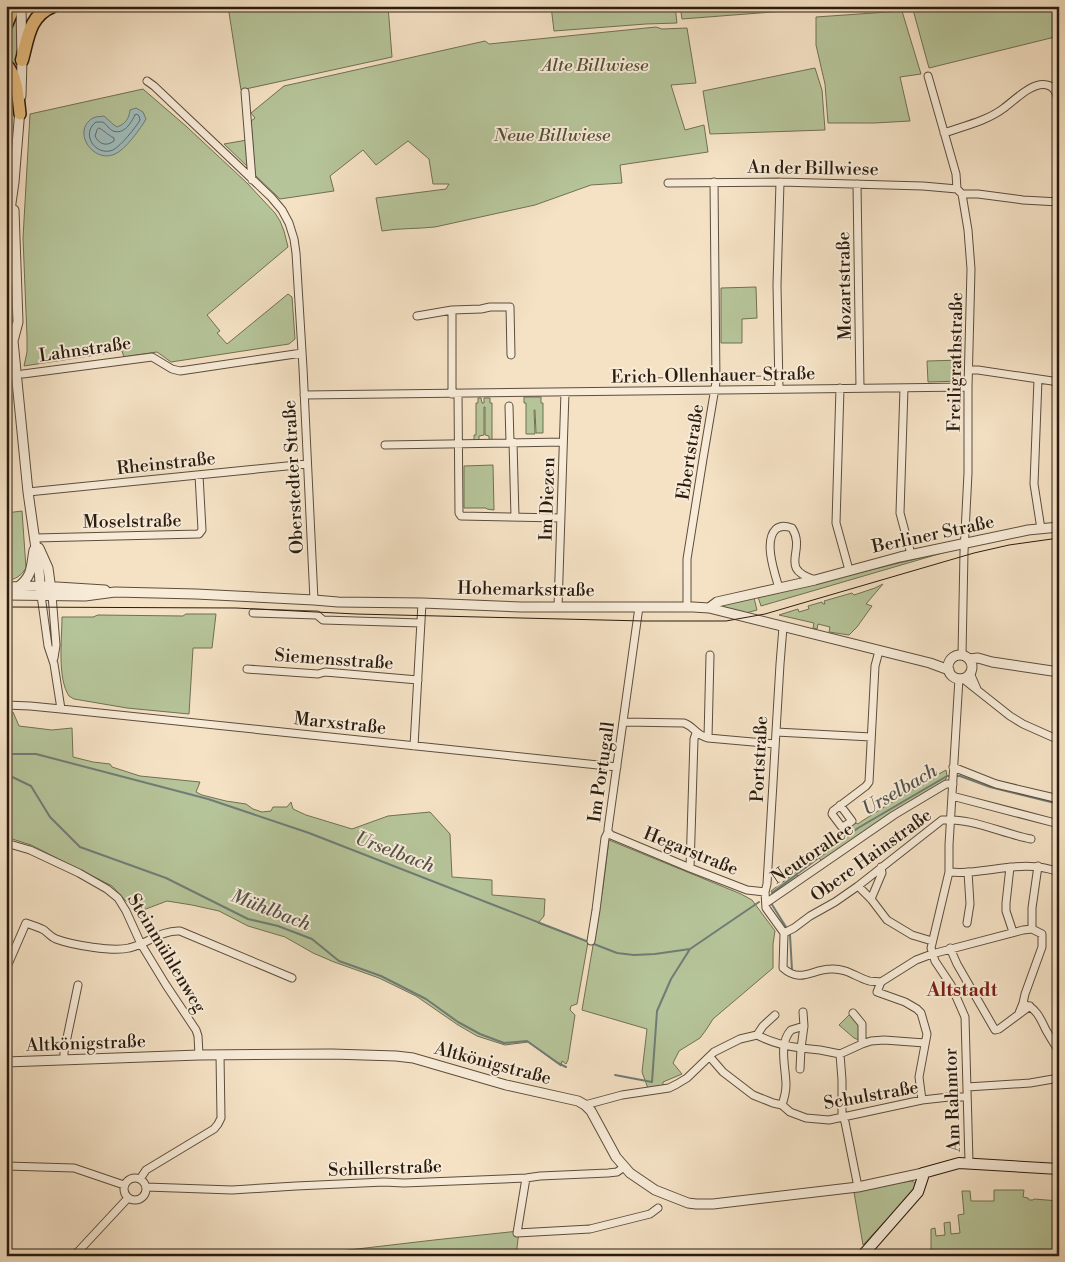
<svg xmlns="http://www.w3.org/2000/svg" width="1065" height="1262" viewBox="0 0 1065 1262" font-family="'Libre Bodoni',serif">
<rect width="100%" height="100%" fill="#f5e2c5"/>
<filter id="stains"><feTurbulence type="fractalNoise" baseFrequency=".004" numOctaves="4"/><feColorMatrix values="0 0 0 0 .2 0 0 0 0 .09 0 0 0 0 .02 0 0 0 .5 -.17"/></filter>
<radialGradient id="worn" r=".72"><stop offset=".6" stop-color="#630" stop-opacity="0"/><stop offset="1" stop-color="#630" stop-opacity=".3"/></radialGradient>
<path fill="#b6c499" stroke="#707054" d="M228,6H388L392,57L241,90Z
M551,6H675L677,23L646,24L554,31Z
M680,6H850L682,19Z
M912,6H1059V36L929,68Z
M902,11L921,74L900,77L910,121L874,123H828L825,84L816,45V17Z
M17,14V74L6,59V31Z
M656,27L662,29L687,28L696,83L671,85L685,130L704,125L708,152L620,165L622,183L591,185L535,205L435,227C417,229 399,228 382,231L376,198L446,189L449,184H433L429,159L408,141L376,165L363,150L330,176L334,191L280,199L255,175L251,121L255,118L251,113L284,86L485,41L489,44Z
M815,68L822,90L825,130L710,134L703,91Z
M143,89L187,127L247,183L275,213L280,221L284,231L288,247L207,315L220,331L217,333L227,344L288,294L292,297L295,339L289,344L171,362L157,352L124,357L122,351L24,366L27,352V337L23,238L30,114Z
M247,140L250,169L224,144Z
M756,287L757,318L742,319V343H721V288Z
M962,360L961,381L928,382L927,361Z
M524,397H541V403H543V433H536L535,410H534L535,434H526V403H524Z
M478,398H481L482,403H484V398H490V403H492V441L489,440V436L485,435V407H484V435L479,436V440L474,441V435H476V403H478Z
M493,465L494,510L487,509L486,508H464V466Z
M22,511L26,568C21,576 16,579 6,581V513Z
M949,551L761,606L758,597Z
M883,584L866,604L872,606L857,627L849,635L829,632L830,627L818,624L817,629L813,628L814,623L779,615L798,609L799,612L809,609L808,606L822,602L823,604H825L824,601L852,593L854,595L875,588Z
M754,598L757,610L746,613L722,607L723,605Z
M186,614H216L212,648H193L189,714L127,708L74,699L69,696C57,678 62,639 62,617H93L98,615L183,616Z
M6,712H13L19,726L52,730L72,728L73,757L93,762L110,764L112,767L140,776L200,782L196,792L202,795L226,801L246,804L253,809L262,812L271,811L273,807H287L291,802L293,809L306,815L352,829L388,816L430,812L450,834L452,877L492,880V895L545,899L544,916L538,923L588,942L577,1004L571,1006L570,1010L575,1015L568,1060L566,1064L562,1061L561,1066L528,1042L505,1045L477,1036L458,1025L416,996L379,978L334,962L313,953L285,937L248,926L219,911L192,905L167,901L138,912L135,904L126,901L112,886L31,845L6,837Z
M946,770L947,776L945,781L822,861L818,857L796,874L799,877L773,895L771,891L842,837L841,834L854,822L858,824L862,821L921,784Z
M609,840L741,894L752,900L775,931L773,944V968L713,1019L706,1030L700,1038L679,1051L673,1063L682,1074L663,1082V1088L649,1091L642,1072L647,1029L582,1010L603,887Z
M850,1014L860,1027L859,1040L854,1038L839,1025Z
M912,1181L916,1184V1188L863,1245L854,1192L889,1184Z
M994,1190H1024L1023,1197L1028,1198L1029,1200H1033L1034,1199L1059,1201V1256H931V1229L935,1228L936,1236L945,1235L944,1223L950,1222L951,1234L960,1233L958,1215L964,1214L962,1191H970L971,1201H994Z
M519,1231L516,1256H297L434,1240Z"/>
<path fill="#9fbcbc" stroke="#707c76" d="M136,108L143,112L146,119C141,128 125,150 115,154C93,164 71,131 93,118C97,116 100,117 104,116L114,125L117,127C125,124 129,119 130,110Z"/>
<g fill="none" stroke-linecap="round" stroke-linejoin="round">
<path stroke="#646c65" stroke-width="1" d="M135,115L137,114L139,116L140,120C136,127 121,146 113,150C96,157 80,134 96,122H103C107,125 109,129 113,131C124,135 131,123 135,115Z
M99,128C102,129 108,135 114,138V141C106,147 99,144 95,136L97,130Z"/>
<path stroke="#707c76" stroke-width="2" d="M6,754H36L208,799L309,833L617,953L634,955L655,954L690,949L759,902
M6,774L31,786L50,817L80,847L166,878L248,919L278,926L312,939L339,961L381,976L426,999L458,1022L480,1034L504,1043L527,1041L558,1063L566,1067
M956,776H960L990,787L1059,804
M772,893L858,828L947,776H951
M771,903L786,927
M790,935L792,970
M615,1075L652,1082L657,1011L671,979L690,949"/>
<g stroke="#5d4d3c" stroke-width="9">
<path id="minor" d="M928,76L956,174L957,189L962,194L968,230L971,269L968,387V473L964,552L962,655
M147,81L154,86L271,197L282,210L289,223L294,239L296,253L303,368L314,600
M245,92L252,180
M944,133C964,126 987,121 1004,108C1015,100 1033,81 1047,85C1058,87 1058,102 1059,111
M668,183L780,182L923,186L957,189
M857,184L860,388
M962,194H978L1023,200L1059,202
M452,310V394
M417,316L452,310L481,309L490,307H510L511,355
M969,370H978L1059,382
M23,374L152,357L172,369L180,371L302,353
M1038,379L1034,484L1041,529
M840,388L836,523L849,570
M904,388L900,513L911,554
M779,389L777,285L780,182
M458,394L459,513L461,516L561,518
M304,395L968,387
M509,406L510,443
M513,442L515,517
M385,445L563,442
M28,492L307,464
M35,538L199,534L202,530L199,475
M779,588C775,574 763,541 776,529C781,525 786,526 792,528C807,552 777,568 815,580
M52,595L56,645L54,658
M687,606V559L703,459L716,382L714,182
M558,607L565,392
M253,613L317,615L323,620L421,623
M783,627L780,664L767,884L765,892L766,908L784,933L783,968C801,984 812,969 831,969C846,968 856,977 869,981C873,982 877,981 881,982
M247,669L318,674L325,672L418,680
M970,673L977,689
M959,678L949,845V872L931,948L935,961L951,985L965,1017L969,1162
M962,678L1010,716L1023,724L1059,740
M6,705L30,706L61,709L54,664L48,646L41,595
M61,709L617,767
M624,722L684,723C695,727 695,735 708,738L775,744
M776,732L871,737
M708,738L710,655
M414,746L422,603
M953,767L996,784L1059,799
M952,796L1059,824
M840,805L852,821L843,827L841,826L832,814L833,811L866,786L869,782L875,666L879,651
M608,832L611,835L690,868L747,890L765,892
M6,843L30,850L79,873L107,889L118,898L126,911L141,944L166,985L196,1030L198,1036L199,1055
M1010,867L1006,903V911L1013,932
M690,868L694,739L696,733
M949,872C955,872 962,873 969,872C1000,870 1028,860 1059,872
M858,886L871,899L887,920L912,935L932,941
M871,899L882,873L881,867
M766,903L894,815L946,784H953
M967,923L970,904L968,872
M1032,929V908L1038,866
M784,933L794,928L810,916L835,902L858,886L942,820C969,817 1004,834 1031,839
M591,941L596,910L605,838L608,832V829L639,607
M950,948L957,964L995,1030L999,1029L1030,1006
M6,969L26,923C32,925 38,927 44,930C48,933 51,937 56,939C72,945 113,952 129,948C147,944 161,930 180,931L292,978
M1026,1005C1037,1009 1041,1020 1046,1030C1050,1037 1054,1044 1059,1051
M853,1013L862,1024V1044
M757,1035C772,1043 784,1046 801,1048L804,1026L803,1012
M840,1054L842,1080V1114L845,1122L858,1187
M710,1057L723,1072L753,1095L773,1103L782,1105L790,1112L806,1118L829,1120L922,1100L949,1097H967
M64,1060V1052L78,985
M800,1069L801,1048L820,1050L840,1054L862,1044L871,1041L884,1040L925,1043
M967,1087L1030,1083L1059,1078
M922,1100L919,1077L927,1034L921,1013L917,1009L905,1002L877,992L881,982L916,960L932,954L1023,930L1032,929L1042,934V947L1025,994L1023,1003L1019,1013
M585,1105L622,1095L669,1088L677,1084L687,1078L714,1052L740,1039L757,1035L763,1026L775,1015
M782,1105C784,1099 786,1092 786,1085C786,1068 778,1044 791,1030L804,1026
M6,1166L74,1168L124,1185
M124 1189a11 11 0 1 1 22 0a11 11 0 1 1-22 0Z
M526,1178L517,1233L590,1229L650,1214L658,1208
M140,1179L146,1170L214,1129L218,1124L221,1118L220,1055
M146,1187L232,1190L296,1186L384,1182L404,1183L526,1178L540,1176L608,1173L617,1172L624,1167
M74,1256L128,1198"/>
</g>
<g stroke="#5d4d3c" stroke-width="11">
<path id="tertiary" d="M21,96L22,60L21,6
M6,238L14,182L20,109
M6,313L8,327L13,341L28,492L39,570L41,595
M13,341L18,322L14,210
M39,548L48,568L51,590
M6,587L41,586L105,590
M18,587C33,576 31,566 34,550
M6,595L85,596L115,592L196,594L314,600L338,602L422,603L521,607H693L709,608L930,663L949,670
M709,608L717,602L815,580L900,557L1028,530L1059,527
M948 667a12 12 0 1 1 24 0a12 12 0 1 1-24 0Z
M969,659L978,658L992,662L1059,672
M6,1062L199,1055L332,1054L396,1056L413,1058L506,1085L578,1101L585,1105L591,1111L616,1157L630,1173L655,1190L688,1203L696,1204H713L858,1187L923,1173"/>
</g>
<g stroke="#2a1b0e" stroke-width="12">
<path id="secondary" d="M862,1256L918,1192L923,1177V1173L959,1163L1059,1169"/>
</g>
<g stroke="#2a1b0e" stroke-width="14">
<path id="trunk" d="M6,64C18,77 18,98 20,114"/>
</g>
<g stroke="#2a1b0e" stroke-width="15">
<path id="motorway" d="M6,25L14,6
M22,60C28,38 29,16 53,6"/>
</g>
<use href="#minor" stroke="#f8ecd9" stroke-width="7"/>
<use href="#tertiary" stroke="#f8ecd9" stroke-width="9"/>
<use href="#secondary" stroke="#f8ecd9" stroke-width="10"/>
<use href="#trunk" stroke="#eac182" stroke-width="11"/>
<use href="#motorway" stroke="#eac182" stroke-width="12"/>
<path stroke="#2a1b0e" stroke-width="1" d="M6,607L236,608L356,614L644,621H726L765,614L974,553L1009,545L1059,538"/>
</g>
<g text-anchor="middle" stroke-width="4" stroke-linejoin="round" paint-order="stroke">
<g font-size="18" font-style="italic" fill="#544e38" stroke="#f8ecd9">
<text x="595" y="71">Alte Billwiese</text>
<text x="552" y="141">Neue Billwiese</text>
</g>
<g font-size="18" fill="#2a1b0e" stroke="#f8ecd9">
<text transform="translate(813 168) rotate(1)" y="6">An der Billwiese</text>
<text transform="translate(844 286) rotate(-91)" y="6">Mozartstraße</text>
<text transform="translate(85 349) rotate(-8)" y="6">Lahnstraße</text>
<text transform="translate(955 362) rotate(-89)" y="6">Freiligrathstraße</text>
<text transform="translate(713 375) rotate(-1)" y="6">Erich-Ollenhauer-Straße</text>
<text transform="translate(690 452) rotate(-81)" y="6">Ebertstraße</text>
<text transform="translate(166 463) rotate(-6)" y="6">Rheinstraße</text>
<text transform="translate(293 477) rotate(-93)" y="6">Oberstedter Straße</text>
<text transform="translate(547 499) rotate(-88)" y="6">Im Diezen</text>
<text transform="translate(132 521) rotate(-1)" y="6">Moselstraße</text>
<text transform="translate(933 534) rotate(-12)" y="6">Berliner Straße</text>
<text transform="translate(526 589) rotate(1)" y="6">Hohemarkstraße</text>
<text transform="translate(334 659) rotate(4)" y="6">Siemensstraße</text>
<text transform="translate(340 723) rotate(6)" y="6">Marxstraße</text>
<text transform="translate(759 759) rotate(-87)" y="6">Portstraße</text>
<text transform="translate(601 772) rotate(-82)" y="6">Im Portugall</text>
<text transform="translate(691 851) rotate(22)" y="6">Hegarstraße</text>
<text transform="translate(812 853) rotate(-34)" y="6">Neutorallee</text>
<text transform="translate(871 855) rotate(-36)" y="6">Obere Hainstraße</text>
<text transform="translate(167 953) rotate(59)" y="6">Steinmühlenweg</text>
<text transform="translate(86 1043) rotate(-2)" y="6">Altkönigstraße</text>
<text transform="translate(493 1063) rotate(15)" y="6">Altkönigstraße</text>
<text transform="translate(871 1095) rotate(-10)" y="6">Schulstraße</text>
<text transform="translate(952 1100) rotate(-92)" y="6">Am Rahmtor</text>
<text transform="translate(385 1168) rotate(-2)" y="6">Schillerstraße</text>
</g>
<g font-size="19" font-style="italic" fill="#53534b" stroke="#f8ecd9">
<text transform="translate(899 789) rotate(-30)" y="7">Urselbach</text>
<text transform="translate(395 851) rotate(21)" y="7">Urselbach</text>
<text transform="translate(271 909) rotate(21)" y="7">Mühlbach</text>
</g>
<g font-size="19" font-weight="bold" fill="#7a1f14" stroke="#f8ecd9">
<text x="962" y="996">Altstadt</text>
</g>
</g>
<rect width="1065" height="1262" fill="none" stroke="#f5e2c5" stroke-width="25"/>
<rect x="8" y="8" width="1050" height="1247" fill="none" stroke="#2a1b0e" stroke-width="2.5"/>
<rect x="12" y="12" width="1040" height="1237" fill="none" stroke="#2a1b0e"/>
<rect width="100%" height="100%" filter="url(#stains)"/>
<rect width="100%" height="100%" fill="url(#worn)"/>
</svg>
